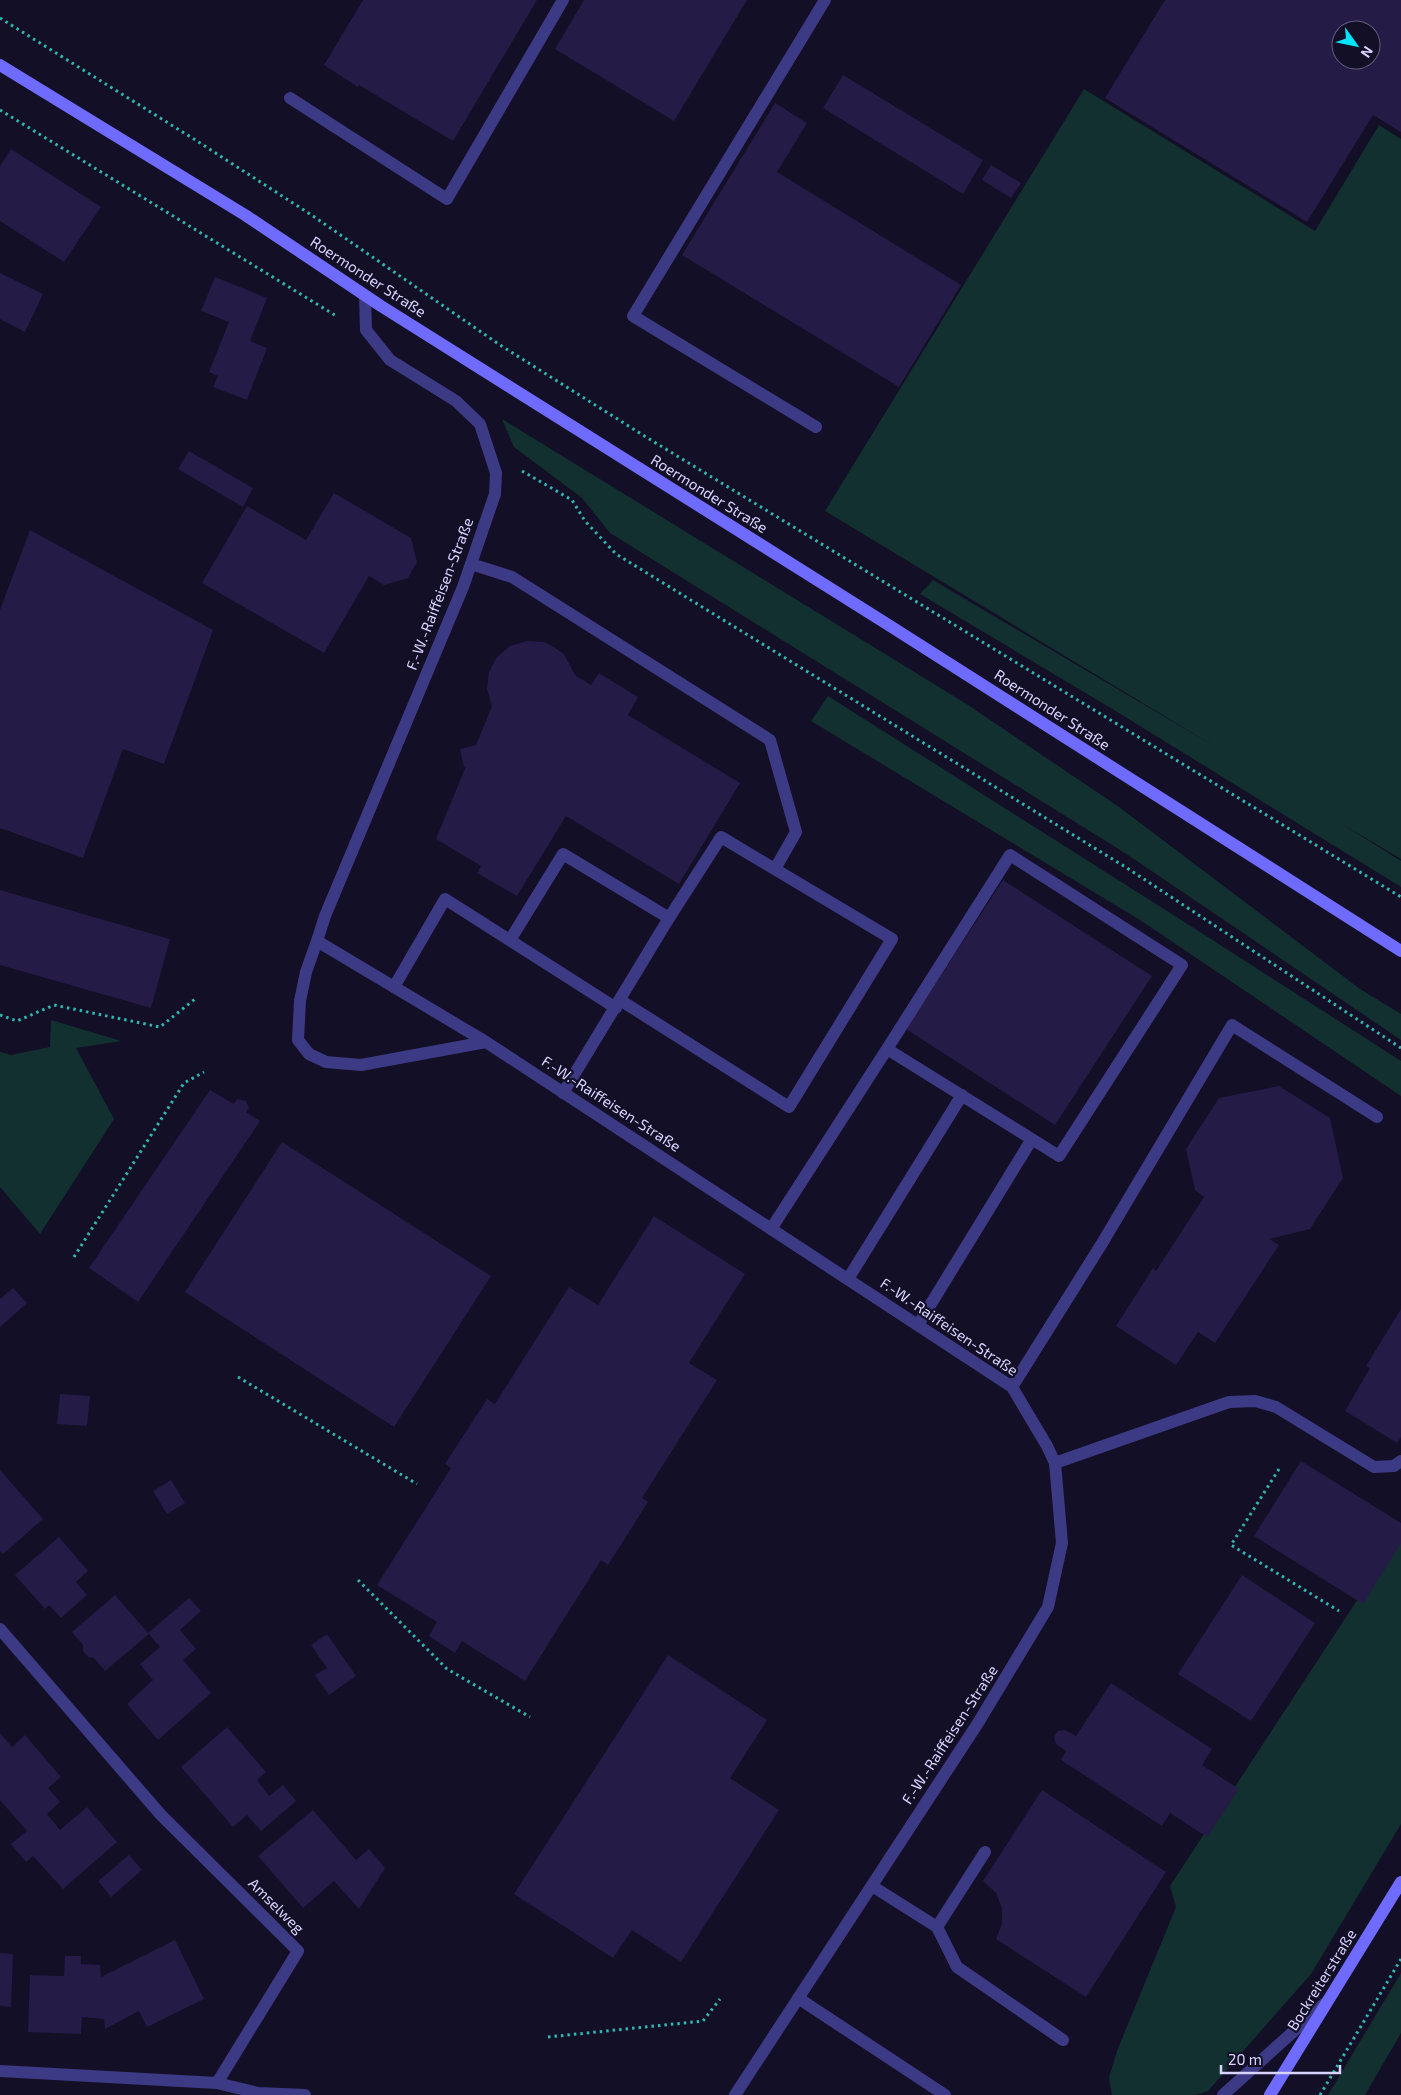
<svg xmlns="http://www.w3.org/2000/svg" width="1401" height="2095" viewBox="0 0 1401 2095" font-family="'Exo 2',sans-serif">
<rect width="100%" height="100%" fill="#130f26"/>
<path fill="#12302f" d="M1084,89L1315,231L1379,125L1401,139V859L1342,824L1401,861V887L1114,710L920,594L933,580L1219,749L825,511Z
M502,419L965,703L1119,807L1360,989L1401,1014V1040L1125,853L610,533L582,498L514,447Z
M828,696L1186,923L1401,1061V1096L1140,920L811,721Z
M51,1020L121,1041L76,1048L114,1119L40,1234L0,1187V1052L11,1055L50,1047Z
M1401,1533V1824L1311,1974L1208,2091L1196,2095H1112L1109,2078L1117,2051L1176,1907L1170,1886Z
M1401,1973V2033L1365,2095H1328Z"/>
<path fill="#241b47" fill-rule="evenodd" d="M363,0H537L453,141L359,85L358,87L324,65Z
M584,0H747L674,121L555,49Z
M1165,0H1401V132L1373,115L1307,222L1105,98ZM1341,30H1371V60H1341Z
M843,75L983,160L963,194L823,108Z
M775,103L807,123L777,172L961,285L899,387L682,255Z
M11,149L101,207L64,262L0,221V166Z
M991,165L1021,183L1011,198L982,180Z
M0,273L43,294L25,332L0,319Z
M215,277L267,298L250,341L267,348L247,400L213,387L218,376L209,372L229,322L201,311Z
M189,451L253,488L243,507L178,469Z
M334,493L411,538L417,562L408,578L384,585L369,576L324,653L202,583L247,506L306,540Z
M30,530L213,630L164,764L123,749L83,858L0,828V610Z
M527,641L544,642L554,647L564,654L575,675L591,685L599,673L638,697L628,715L740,783L679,884L566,816L517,896L477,873L481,866L436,839L466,766L464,767L460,749L476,745L492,706L487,689L489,672L497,657L510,646Z
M1003,880L1152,976L1055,1125L906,1029Z
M0,890L170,939L151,1008L0,965Z
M1279,1086L1330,1118L1343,1178L1310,1229L1269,1239L1279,1245L1215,1343L1198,1332L1176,1365L1116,1326L1153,1268L1156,1271L1204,1197L1195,1190L1186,1149L1219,1098Z
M210,1090L234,1104L237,1099L246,1101L249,1108L246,1112L260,1121L138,1302L89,1268Z
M282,1142L491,1276L394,1427L185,1292Z
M654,1216L745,1274L689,1363L717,1380L642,1498L648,1502L608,1565L601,1560L525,1681L462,1641L455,1653L429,1636L437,1622L377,1585L451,1468L445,1464L487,1399L495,1404L569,1287L598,1305Z
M13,1288L27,1303L0,1327V1299Z
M1401,1309V1437L1397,1443L1345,1411L1370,1368L1366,1366Z
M60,1394L90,1396L87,1426L57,1424Z
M1301,1461L1401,1523V1543L1363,1604L1254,1536Z
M0,1470L43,1519L3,1554L0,1551Z
M171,1480L185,1503L167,1514L153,1491Z
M59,1537L88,1571L76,1582L87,1595L61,1618L49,1605L45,1609L15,1575Z
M1242,1575L1315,1623L1251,1721L1178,1674Z
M115,1595L148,1633L189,1598L201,1611L180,1630L196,1649L183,1660L211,1693L158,1740L127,1704L153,1680L140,1664L160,1647L149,1634L105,1671L94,1658L88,1657L83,1651V1645L72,1632Z
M327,1634L356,1676L329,1695L315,1675L327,1668L311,1645Z
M668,1655L767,1720L730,1778L779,1810L681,1962L632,1930L613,1958L514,1894Z
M1111,1683L1212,1749L1202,1765L1239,1789L1207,1837L1170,1813L1162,1826L1061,1760L1066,1751L1056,1744L1054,1737L1058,1731L1065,1730L1076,1736Z
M227,1727L266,1772L257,1780L269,1796L283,1785L296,1801L261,1831L247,1815L233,1827L181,1767Z
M0,1733L12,1747L25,1735L61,1777L48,1788L60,1802L47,1814L60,1830L87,1807L117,1842L63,1889L33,1856L26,1862L11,1844L27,1831L0,1800Z
M1042,1790L1166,1872L1086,1997L996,1939L1002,1924V1908L996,1893L983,1881Z
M313,1810L356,1860L369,1849L385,1868L359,1909L334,1881L303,1908L258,1856Z
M129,1855L142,1870L111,1897L98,1881Z
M175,1940L204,1999L147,2027L139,2011L105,2029L104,2019L82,2017L81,2034L28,2032L30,1975L64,1976L65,1956H81V1964L100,1965L101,1977Z
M0,1953L13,1954L11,2007L0,2006Z"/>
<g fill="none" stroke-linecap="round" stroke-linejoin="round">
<path stroke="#2fb8b0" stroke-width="3" stroke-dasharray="2.5 4" stroke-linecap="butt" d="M0,18L197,141L313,216L500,345L646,437L1401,897
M0,110L338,317
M522,471L572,500L585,521L616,554L1127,868L1401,1048
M0,1015L17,1021L54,1005L160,1027L195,999
M74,1257L184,1083L204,1072
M238,1377L417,1484
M1279,1469L1231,1545L1339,1611
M358,1580L447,1669L530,1717
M548,2037L703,2021L720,1999
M1320,2095L1401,1959"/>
<path stroke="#3d3a85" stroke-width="12" d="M290,98L447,199L563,0
M816,427L633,316L825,0
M471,564L512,577L770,740L796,832L775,869
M510,940L563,854L669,918
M394,987L445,899L616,1008
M563,1093L669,918L721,837L892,939L789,1107L620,1000
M771,1229L887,1049L1059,1156L1182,965L1010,855L887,1049
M848,1279L962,1095
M918,1325L1032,1139
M1012,1387L1101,1245L1232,1025L1377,1117
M1055,1463L1229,1402L1255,1401L1276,1407L1374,1467L1394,1466L1401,1461
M872,1886L937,1927L985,1852
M937,1927L957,1967L1063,2040"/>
<path stroke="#3d3a85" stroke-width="12" d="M317,941L325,916L463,587L495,494L496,473L480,424L456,401L390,360L366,330L365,296
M486,1042L361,1065L326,1062L309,1054L298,1040L300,1001L306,972L317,941L486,1042L1012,1387L1047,1446L1055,1463L1062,1543L1048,1607L978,1723L735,2095
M0,1629L161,1815L298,1951L217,2083L0,2071
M798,1998L945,2095
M217,2083L258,2093L305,2095
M1223,2095L1324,2004"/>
<path stroke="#6f6bff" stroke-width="12" d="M0,65L245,215L381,306L887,624L1401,951
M1270,2095L1401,1882"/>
</g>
<g text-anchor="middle" stroke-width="4.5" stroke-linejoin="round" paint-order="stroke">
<g font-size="15" fill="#d9d4ff" stroke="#130f26">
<text transform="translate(368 277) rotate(33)" y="5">Roermonder Straße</text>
<text transform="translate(709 494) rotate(32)" y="5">Roermonder Straße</text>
<text transform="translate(440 594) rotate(-69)" y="5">F.-W.-Raiffeisen-Straße</text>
<text transform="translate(1052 710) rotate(33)" y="5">Roermonder Straße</text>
<text transform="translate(611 1104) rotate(33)" y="5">F.-W.-Raiffeisen-Straße</text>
<text transform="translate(949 1327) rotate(34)" y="5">F.-W.-Raiffeisen-Straße</text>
<text transform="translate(950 1735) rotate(-57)" y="5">F.-W.-Raiffeisen-Straße</text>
<text transform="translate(276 1906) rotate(45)" y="5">Amselweg</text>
<text transform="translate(1322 1980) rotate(-58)" y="5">Bockreiterstraße</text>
</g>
</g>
<g transform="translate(1356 45) rotate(123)"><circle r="24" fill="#130f26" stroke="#625e7d"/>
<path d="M0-4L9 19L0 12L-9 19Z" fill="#00e5ff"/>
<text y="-8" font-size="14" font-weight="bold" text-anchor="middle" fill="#d9d4ff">N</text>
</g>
<path d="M1221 2065v8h119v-8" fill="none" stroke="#d9d4ff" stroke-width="2.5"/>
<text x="1228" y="2065" font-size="15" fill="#d9d4ff" stroke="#130f26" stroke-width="4" paint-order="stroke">20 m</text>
</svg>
